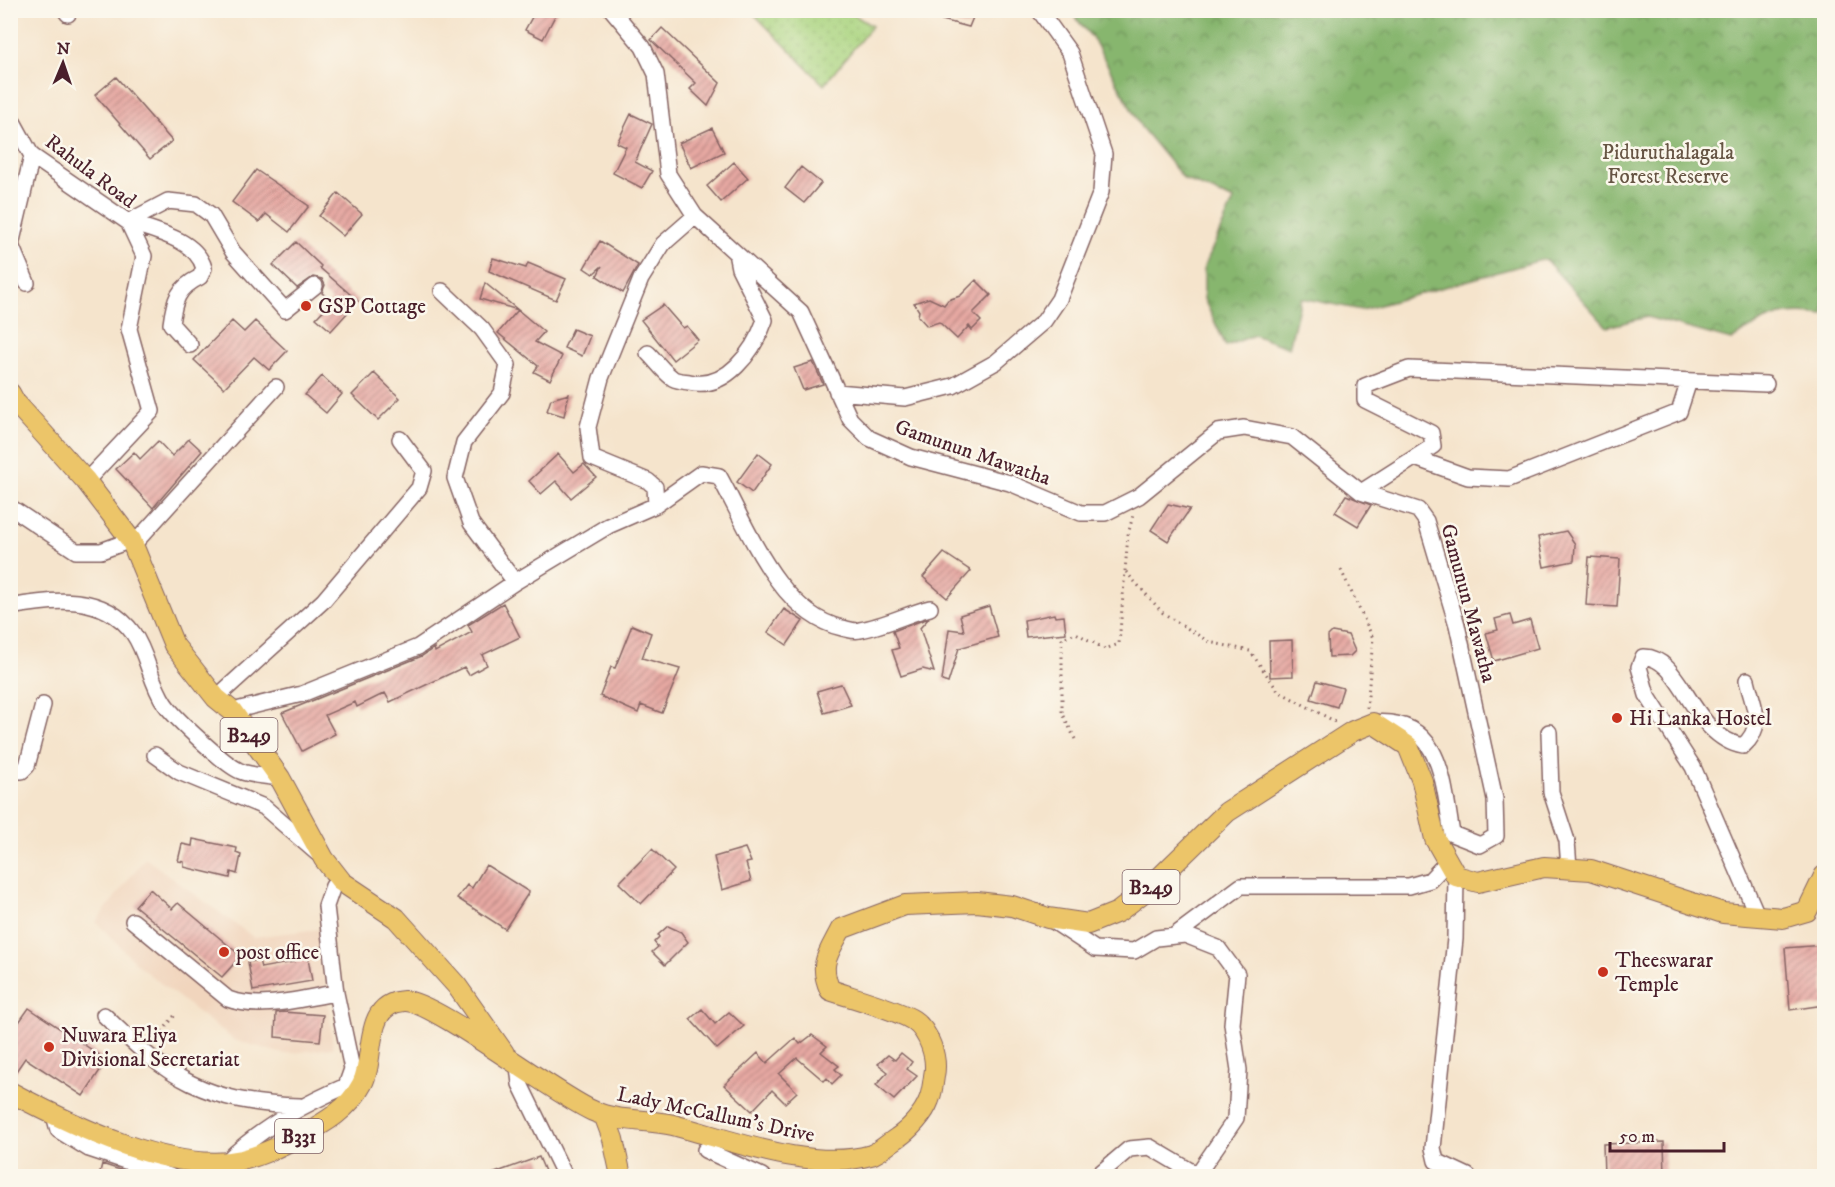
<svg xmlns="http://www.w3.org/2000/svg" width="1835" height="1187" viewBox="0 0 1835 1187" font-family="'IM FELL DW Pica',serif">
<defs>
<pattern id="grass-dots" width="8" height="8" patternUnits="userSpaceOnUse" patternTransform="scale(1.5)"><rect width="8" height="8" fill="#aad480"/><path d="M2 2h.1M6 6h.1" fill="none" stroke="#94b66f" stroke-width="1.8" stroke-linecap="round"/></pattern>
<pattern id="forest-crowns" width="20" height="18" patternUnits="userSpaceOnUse" patternTransform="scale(1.5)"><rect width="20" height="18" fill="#87b66e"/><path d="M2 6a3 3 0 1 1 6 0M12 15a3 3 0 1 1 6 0" fill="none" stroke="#70935b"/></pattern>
<pattern id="building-hatch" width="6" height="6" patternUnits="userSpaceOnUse" patternTransform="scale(1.5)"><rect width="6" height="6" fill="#e6a8a2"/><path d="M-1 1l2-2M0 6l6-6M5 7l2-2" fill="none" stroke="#bc8884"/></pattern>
</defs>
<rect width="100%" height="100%" fill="#fbf7ec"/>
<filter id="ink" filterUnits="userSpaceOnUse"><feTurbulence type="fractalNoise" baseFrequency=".0167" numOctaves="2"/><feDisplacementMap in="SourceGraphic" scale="12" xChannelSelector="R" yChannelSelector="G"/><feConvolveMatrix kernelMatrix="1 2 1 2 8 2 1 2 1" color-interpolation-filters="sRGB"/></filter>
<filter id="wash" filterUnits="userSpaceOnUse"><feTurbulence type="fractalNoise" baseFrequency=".008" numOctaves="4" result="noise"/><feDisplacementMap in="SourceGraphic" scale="24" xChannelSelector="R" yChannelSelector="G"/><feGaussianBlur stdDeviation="1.35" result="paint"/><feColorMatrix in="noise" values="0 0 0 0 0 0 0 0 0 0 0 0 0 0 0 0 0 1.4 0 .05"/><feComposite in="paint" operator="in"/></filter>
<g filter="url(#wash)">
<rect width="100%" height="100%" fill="#f5e4cc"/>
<path fill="#f1d5bd" d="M145,858L253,937L320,929L333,1048L284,1054L234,1040L141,968L96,922Z"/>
<path fill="url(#grass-dots)" stroke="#7a7a56" stroke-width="1.5" d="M757,10L848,11L872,26L824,85L754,14Z"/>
<path fill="url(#forest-crowns)" stroke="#686a4c" stroke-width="1.5" d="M1070,11H1824V315C1780,309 1768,317 1731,340L1647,317L1607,327L1545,259L1362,310L1301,298L1289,348L1254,335L1226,346L1204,299V267L1234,200L1184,179L1141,127L1094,40Z"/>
<g id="blocks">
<path fill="url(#building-hatch)" d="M536,10H558L543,39L525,30Z
M923,10H976L969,27L923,15Z
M662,28L720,83L708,106L690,89L696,83L651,40Z
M116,77L172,141L150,159L95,95Z
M631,114L652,124L635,162L652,171L642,188L613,173L626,147L617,143Z
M712,128L724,152L691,168L679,143Z
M734,162L748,178L721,202L707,186Z
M801,167L821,183L804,203L785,188Z
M256,170L309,206L289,232L266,214L259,222L232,202Z
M338,193L362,214L343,236L319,216Z
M600,241L638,265L623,293L597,276L602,266L593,274L584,268Z
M296,242L321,266L320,268L358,301L331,331L316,318L332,301L322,293L325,285L322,279L313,277L297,288L273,265Z
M493,258L526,268L528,263L566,279L556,300L489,271Z
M976,280L991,295L973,313L981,321L972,330L969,326L957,339L939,322L927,326L918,316L919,311L914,303L929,298L944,305L948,300L960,296Z
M485,283L518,310L480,299Z
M663,305L683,328L687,326L698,340L673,360L641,320Z
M518,310L544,332L535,342L562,356L550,380L534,372L538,366L498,333Z
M232,321L244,332L255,321L287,351L269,370L254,357L224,388L194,360Z
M573,329L590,336L582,356L564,348Z
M813,362L823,384L803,390L794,368Z
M374,373L400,398L378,420L352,395Z
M322,376L342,394L326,413L305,395Z
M569,394L564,416L547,411L551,399Z
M189,439L202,451L153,508L116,469L134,452L140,459L158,441L172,456Z
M758,453L772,464L752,493L737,482Z
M558,454L574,472L584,464L596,477L571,498L556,481L541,494L529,481Z
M1346,495L1371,505L1358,526L1335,512Z
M1168,504L1190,509L1168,541L1151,530Z
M1566,531L1575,544L1574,561L1544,567L1538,537Z
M944,553L971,571L947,598L923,577Z
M1589,557L1620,559L1617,607L1586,605Z
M503,603L520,637L482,655L487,665L469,675L464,667L390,702L385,693L357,707L355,702L325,715L335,734L302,751L282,713L422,656L434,648L435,652L472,632L468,625Z
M989,606L998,637L959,648L948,683L942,681L949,629L964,631L960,615Z
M784,609L803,621L787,645L768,632Z
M1054,614L1055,617L1064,616L1066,633L1026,637L1024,620Z
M1510,615L1513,625L1530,620L1538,648L1494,661L1486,633L1498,630L1495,619Z
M929,618L920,628L934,672L923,669L901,676L892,650L899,648L893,631Z
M632,625L651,633L642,658L680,669L662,713L641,705L638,713L600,696L611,667L615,668Z
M1332,632L1348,635L1355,651L1350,656L1329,657L1328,636Z
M1292,640L1293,676L1270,677L1269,641Z
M1317,681L1343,688L1337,707L1311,699Z
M841,684L851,705L824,713L817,691Z
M193,839L237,848L236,853L241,855L237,874L231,872L230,878L184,867V862L178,861L182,844L192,846Z
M745,848L751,862L746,863L751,881L722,890L714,857Z
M652,849L674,870L641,904L619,883Z
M486,865L529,892L505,929L457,898L467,885L472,888Z
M150,889L172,909L178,903L241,956L222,977L135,906Z
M668,926L681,932L688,942L665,965L652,952L658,947L654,942L659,937L658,935Z
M1824,945V1005L1790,1010L1785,948Z
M307,952L312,981L253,991L248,962L259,960L261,968L294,962L293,955Z
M29,1008L107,1060L83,1096L25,1058L10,1080V1035Z
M702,1009L715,1024L729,1012L744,1026L717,1049L690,1019Z
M283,1012L323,1015L320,1041L275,1037L276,1013Z
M812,1035L827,1046L821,1052L839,1066L835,1069L841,1075L832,1084L827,1078L824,1081L797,1058L779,1074L797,1092L785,1103L772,1090L752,1111L724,1085L758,1053L767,1063L795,1038L800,1044Z
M901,1053L912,1062L907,1069L917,1076L894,1100L876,1085L888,1072L878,1064L888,1055L895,1060Z
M1664,1142L1665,1176H1604L1603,1144Z
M539,1157L547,1176H490L489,1175Z
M102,1164L135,1175V1176H99Z"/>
</g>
</g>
<g filter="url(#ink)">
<use href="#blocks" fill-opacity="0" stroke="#866463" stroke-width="1.5"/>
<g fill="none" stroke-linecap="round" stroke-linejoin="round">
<g stroke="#866463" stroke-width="18">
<path id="minor" d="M65,10L68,14
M612,10L643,47L656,74L668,174L695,216L801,312L850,419L869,438L911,457L1010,483L1081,513H1105L1139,496L1218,432L1244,428L1292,437L1361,492L1418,510L1426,521L1457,625L1495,799L1496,836L1480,845L1452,834C1443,782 1442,717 1373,723
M10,116L32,156L128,222L144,256L129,329L152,411L86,481
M128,222L168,201L196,204L211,215L233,252L285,310L315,286
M128,222C154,231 196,239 204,268L200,277C177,288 174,301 171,324L190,345
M27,283L11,245L32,156
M442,291L482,329L508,365L502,393L464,442L455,478L471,523L515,582
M648,353C656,361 663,371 671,377C675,381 683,381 689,382C726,391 754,351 765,320L739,268L736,253
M837,392L905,398L953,386L996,362L1044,321L1059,299L1101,192L1104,154L1070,53L1039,10
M1415,458L1468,477L1509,479L1679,412L1689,381
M1361,492L1433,446L1431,433L1365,400V386L1409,369L1766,384
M656,505L655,487L648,481L592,458L588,427L601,378L641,279L663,244L695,216
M10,507L76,551H101L131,540
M133,545L276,387
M10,607C53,599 104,593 133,633C148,654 150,683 165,704C175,718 225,765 240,771C251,776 268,776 280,778
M1747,680C1753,707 1766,725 1743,746C1691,737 1682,655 1643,657L1639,667L1647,695L1693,767L1757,915
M216,698L323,601L419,488L424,471L400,439
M232,711L302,694L418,647L515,582L608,526L656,505L701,473L719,476C748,528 779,614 842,628C848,629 855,632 860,630C884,626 907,614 930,608
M1549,732L1551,792L1567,841L1569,868
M155,755L179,772L264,807L317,853
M10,771H22L27,766L43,705
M1456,876L1455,939L1433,1148L1436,1161L1468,1176
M1050,919L1095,949L1134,951L1156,938L1185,935L1218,948L1237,974L1232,1024L1239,1070L1236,1118L1197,1175
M133,921L228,999C261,1011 302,998 336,993
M1174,936L1241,886H1409L1430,880L1448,861
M104,1015C169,1079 206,1103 300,1106
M518,1066L520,1084L565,1176
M54,1115L58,1130L89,1149L170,1176
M705,1150L762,1176
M226,1162C260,1128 302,1105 346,1086L352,1069L336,993L326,906L333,886L342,882
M1097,1176L1129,1149L1150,1147L1199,1176"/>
</g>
<g stroke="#866463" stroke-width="22">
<path id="major" d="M10,393L15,402L86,481L131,540L174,645L216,698L232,711L280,778L324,859L342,882L396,918L457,986L504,1053
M10,1092C72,1125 172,1175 242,1160C263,1155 282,1145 300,1136C325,1123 349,1109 362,1084C376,1058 362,1004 404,1001C432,999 555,1095 593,1111C617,1122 648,1119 673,1125C731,1140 812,1172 871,1155C880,1152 889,1143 897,1138C909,1130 924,1114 929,1100C932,1093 933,1084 934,1076C938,1058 929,1031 913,1020C898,1010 850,997 830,990C818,963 829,953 841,929L905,905L977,902L1012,906L1048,918L1088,924L1118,912L1149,888L1227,812L1353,731L1373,723L1408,746L1422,781L1435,839L1456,876L1478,882L1544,867L1591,870L1723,913L1783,918L1807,911L1824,876
M604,1115L613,1139L621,1176"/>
</g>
<path stroke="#866463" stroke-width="3" stroke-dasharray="1.5 4.5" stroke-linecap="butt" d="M1341,570L1373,638L1367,708
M1126,572L1163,613L1209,642L1250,651L1278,691L1336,722
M1075,739L1062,712V638L1076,633L1105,649L1119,644L1128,535L1133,515
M10,867L11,870
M155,1041L175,1015"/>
<use href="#minor" stroke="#fff" stroke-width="15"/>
<use href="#major" stroke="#ecc569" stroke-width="20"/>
</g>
</g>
<g fill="#c8321e" stroke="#fbf7ec" stroke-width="2">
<circle cx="306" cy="306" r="6"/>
<circle cx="1617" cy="718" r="6"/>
<circle cx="224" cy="952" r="6"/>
<circle cx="1603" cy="972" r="6"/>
<circle cx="49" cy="1047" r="6"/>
</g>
<g text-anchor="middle" stroke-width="5" stroke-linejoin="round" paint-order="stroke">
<g fill="#fbf7ec" stroke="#7f6065" stroke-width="1.5">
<rect x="220.5" y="718" width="57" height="34" rx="4.5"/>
<rect x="1122.5" y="870" width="57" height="34" rx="4.5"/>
<rect x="275" y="1119" width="48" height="34" rx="4.5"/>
</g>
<g font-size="20" font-weight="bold" fill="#4a1f2b">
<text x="249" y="742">B249</text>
<text x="1151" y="894">B249</text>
<text x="299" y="1143">B331</text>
</g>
<g font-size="21" fill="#675544" stroke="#fbf7ec">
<text x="1668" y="159">Piduruthalagala<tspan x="1668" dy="24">Forest Reserve</tspan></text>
</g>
<g font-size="21" fill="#4a1f2b" stroke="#fbf7ec">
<text transform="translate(91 171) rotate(37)" y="7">Rahula Road</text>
<text transform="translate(973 452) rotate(19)" y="7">Gamunun Mawatha</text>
<text transform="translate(1469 603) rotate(75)" y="7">Gamunun Mawatha</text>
<text transform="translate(716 1114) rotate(12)" y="7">Lady McCallum's Drive</text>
</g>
<g font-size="21" fill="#4a1f2b" stroke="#fbf7ec" text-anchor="start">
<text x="318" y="313">GSP Cottage</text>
<text x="1629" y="725">Hi Lanka Hostel</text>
<text x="236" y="959">post office</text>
<text x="1615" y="967">Theeswarar<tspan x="1615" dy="24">Temple</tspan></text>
<text x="61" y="1042">Nuwara Eliya<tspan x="61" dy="24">Divisional Secretariat</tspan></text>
</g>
</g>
<rect width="1835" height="1187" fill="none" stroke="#fbf7ec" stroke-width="36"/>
<g transform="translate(63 63) rotate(2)" stroke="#fbf7ec" stroke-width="4.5" paint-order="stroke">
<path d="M0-4.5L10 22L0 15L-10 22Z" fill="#4a1f2b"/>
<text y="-9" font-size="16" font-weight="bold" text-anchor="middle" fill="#4a1f2b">N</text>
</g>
<path d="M1610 1142v9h114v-9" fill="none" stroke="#4a1f2b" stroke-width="3"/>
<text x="1619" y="1142" font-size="18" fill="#4a1f2b" stroke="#fbf7ec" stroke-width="4.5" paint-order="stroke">50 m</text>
</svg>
